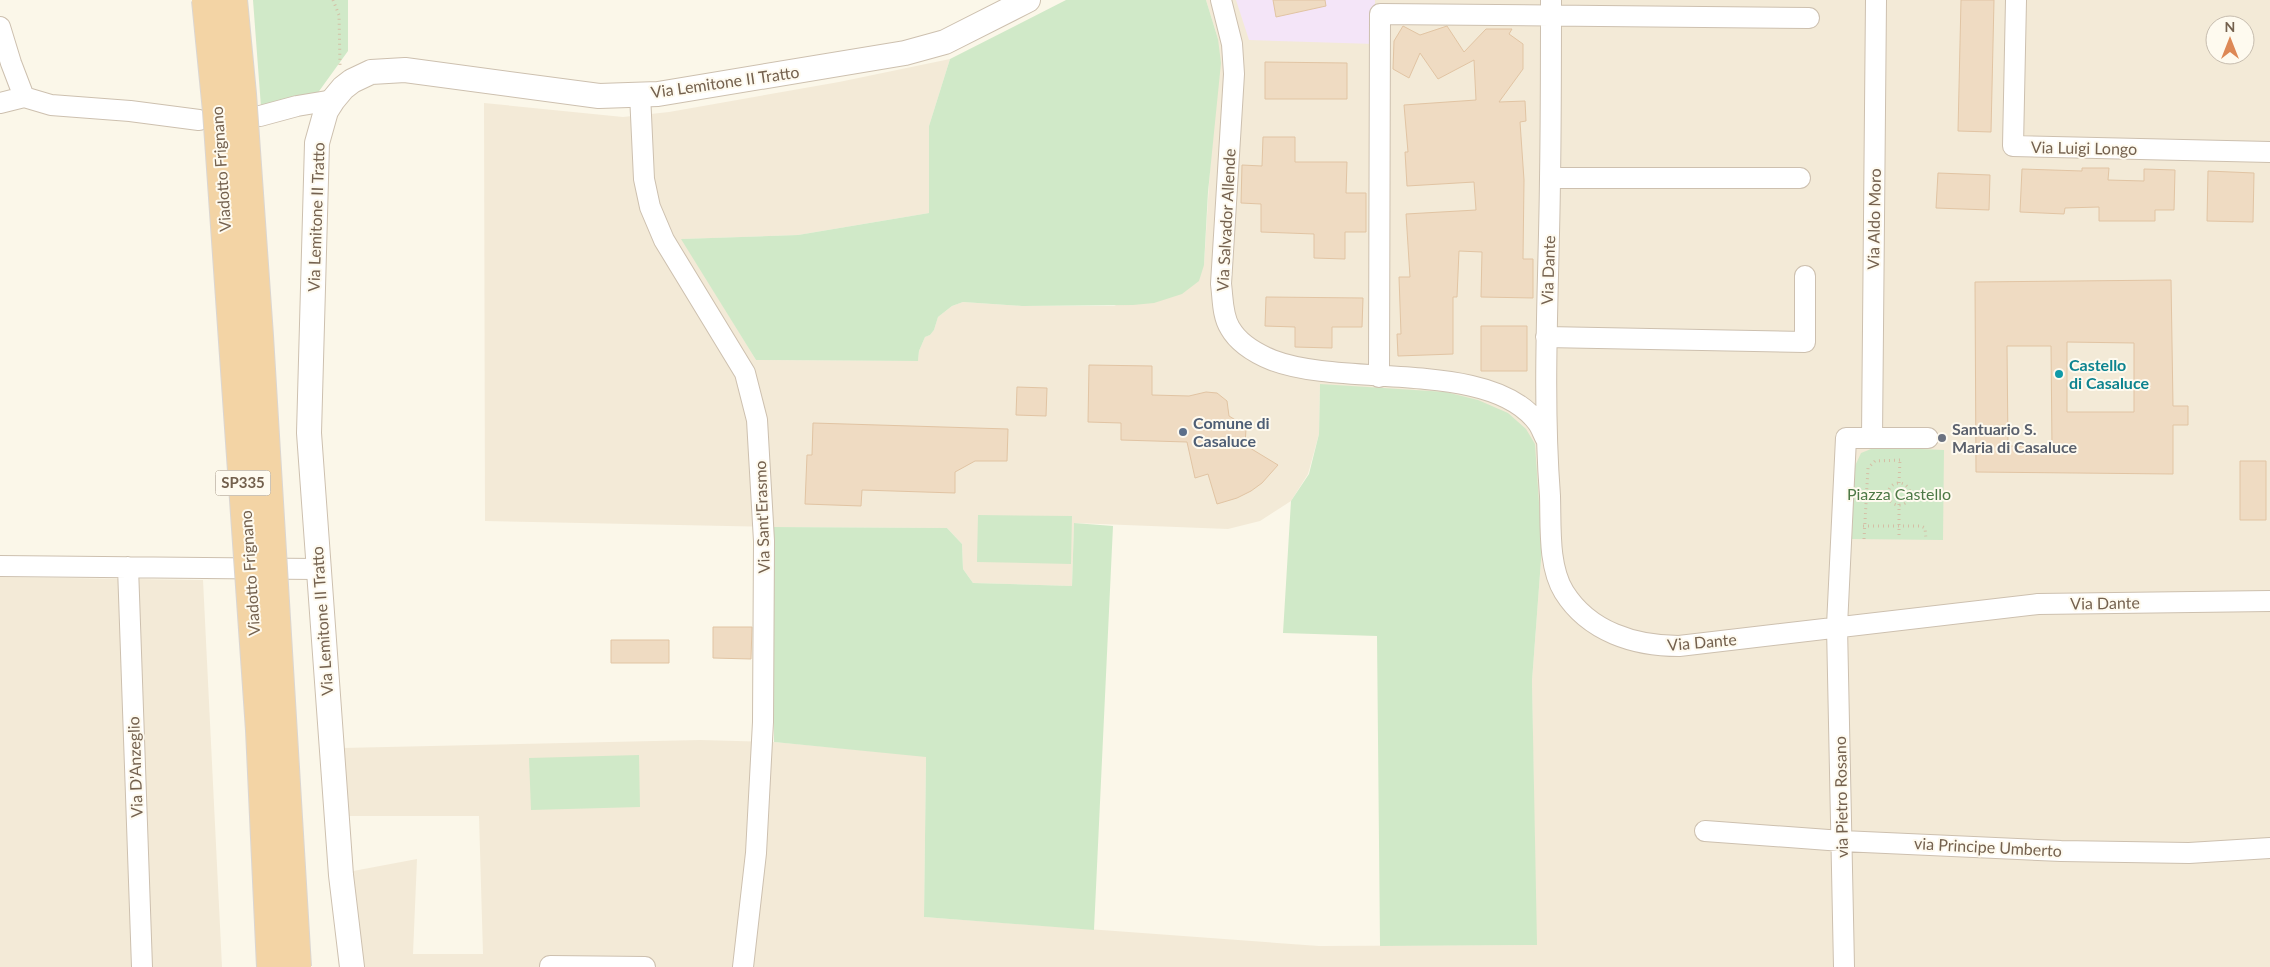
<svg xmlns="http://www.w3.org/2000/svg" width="2270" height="967" viewBox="0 0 2270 967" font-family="Lato,sans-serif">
<rect width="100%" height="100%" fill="#fbf7e9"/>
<path fill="#f3ead7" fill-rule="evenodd" d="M1206,0H2270V967H360L348,872L417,859L413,954H483L479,816H347L342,748L700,740L774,742L926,756L924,917L1319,946L1536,945L1532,681L1542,547L1320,384L1319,434L1308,474L1291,501L1260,521L1228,529L1074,523L1072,586L973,583L963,569L962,544L947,528L773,527L485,521L484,103L623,117L669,112L839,82L950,59L929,126V213L798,235L682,239L756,360L918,361L919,351L925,337L930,335L934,330L938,317L952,306L963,302L1022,306H1114L1204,265L1218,39ZM2215,25H2245V55H2215Z
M0,577L203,580L222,967H0Z"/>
<path fill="#f4e5f8" d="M1236,0H1375V44L1249,40Z"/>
<path fill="#d0e9c8" d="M253,0H348V51L317,94L261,107Z
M1066,0H1206L1218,39L1221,63L1208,192L1204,265L1199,281L1182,294L1154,303L1133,305L1022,306L963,302L952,306L938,317L934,330L930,335L925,337L919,351L918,361L756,360L681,239L798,235L929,213V126L950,59Z
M1320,384L1446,392L1478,400L1508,413L1526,429L1535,444L1542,547L1532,681L1537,945L1380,946L1377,636L1283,633L1291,501L1309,474L1319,434Z
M1876,447L1944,450L1943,540L1852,539L1854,468L1861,453Z
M978,515L1072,516L1071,564L977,562Z
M1074,523L1113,526L1094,930L924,917L926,757L774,742L773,527L947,528L962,544L963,569L973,583L1072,586Z
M639,755L640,807L531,810L529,758Z"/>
<path fill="#efdbc2" stroke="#e1c4a3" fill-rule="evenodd" d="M1273,0H1325L1326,6L1276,17Z
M1961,0H1994L1991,132L1958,131Z
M1403,26L1420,35L1447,26L1464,52L1486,29H1512L1509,34L1523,44V69L1499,102L1525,101L1526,121L1520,122L1524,180L1523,259H1533V298L1481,297L1482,252L1459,251L1457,297H1453V354L1398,356L1397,334H1401L1399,277H1410L1406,214L1476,210L1474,182L1407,186L1405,152H1408L1404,105L1476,100L1474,60L1438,79L1420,53L1409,78L1393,69L1394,41Z
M1265,62L1347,63V99H1265Z
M1263,137H1295V162H1347L1346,193H1366V232H1345V259L1314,258V234L1261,232V204L1241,203L1242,165L1262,166Z
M2082,168H2109L2108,180L2144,181V169L2175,170L2174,210H2155V221H2099V207L2065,208L2064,214L2020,212L2022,169L2082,171Z
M2208,171L2254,173L2253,222L2207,221Z
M1938,173L1990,175L1989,210L1936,208Z
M2171,280L2173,406H2188V425H2173V474L1976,472L1975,282ZM2067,342L2134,343V412H2067ZM2007,346H2051L2052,447L2008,446Z
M1266,297L1363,298L1362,327H1332V348L1295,347V327L1265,326Z
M1481,326H1527V371H1481Z
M1089,365L1152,366V395L1189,396L1206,392L1217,393L1227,401L1229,416L1242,424L1246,429L1245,445L1278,465L1262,483L1251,491L1237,498L1217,504L1208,474L1195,478L1187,442L1121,440V423L1088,422Z
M1017,387L1047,388L1046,416L1016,415Z
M813,423L1008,429L1007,461H975L955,472V493L862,490L861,506L805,504L807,455H812Z
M2240,461H2266V520H2240Z
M713,627H752L751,659L713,658Z
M611,640H669V663H611Z"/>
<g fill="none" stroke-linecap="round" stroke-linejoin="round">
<g stroke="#cdc0af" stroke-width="22">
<path id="minor" d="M1221,0L1232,44L1234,74L1221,284C1223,298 1222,315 1230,328C1239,344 1255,353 1272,360C1344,388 1490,359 1537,422C1541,427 1543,434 1546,439
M1551,0C1551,59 1551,119 1550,178C1549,284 1542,390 1550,496C1551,526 1548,566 1564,592C1589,632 1635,646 1679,646L2038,604L2270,601
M2016,0L2013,146L2270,152
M0,27L11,63L24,97
M640,94L644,179L650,207L664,240L745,373L757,420L764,541L763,722L756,853L743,967
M0,103L24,97L51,105L130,111L199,120
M260,116L297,106L333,100
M1550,178H1800
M1546,337L1805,342V276
M1379,377L1380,14L1809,18
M1872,438L1876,0
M0,566L318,569
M128,567L142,967
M1705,831L1842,841L2061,851L2189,853L2270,848
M550,966L645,967
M1844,967L1837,626L1846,438H1928"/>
</g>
<g stroke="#cdc0af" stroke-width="26">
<path id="tertiary" d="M352,967L341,875L309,433L317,143L326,111L333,100L343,88L352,81L371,72L405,70L599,96L658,94L905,53L945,42L1028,0"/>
</g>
<path stroke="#d4bea5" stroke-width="3" stroke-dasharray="1 4" stroke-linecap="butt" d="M333,0L339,15L340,65
M1899,483L1900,459
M1888 494a11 11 0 1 1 22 0a11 11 0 1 1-22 0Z
M1866,494H1888
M1899,504V539
M1863,526H1921L1925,528L1926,540
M1864,539L1868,468L1875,461L1900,460"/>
<use href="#minor" stroke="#fff" stroke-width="20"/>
<use href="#tertiary" stroke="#fff" stroke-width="24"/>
<g stroke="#dbd6d1" stroke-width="30" stroke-linecap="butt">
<path id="trunk-bridge" d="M206,0L217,111L260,730L271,967
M233,0L242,94L259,336L297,967"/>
</g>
<use href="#trunk-bridge" stroke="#f3d4a5" stroke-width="28"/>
</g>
<circle fill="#0f9aa8" stroke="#fefaef" stroke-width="2" cx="2059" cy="374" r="5"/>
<circle fill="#5c6f8a" stroke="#fefaef" stroke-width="2" cx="1183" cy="432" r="5"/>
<circle fill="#6b7280" stroke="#fefaef" stroke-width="2" cx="1942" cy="438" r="5"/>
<g text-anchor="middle" stroke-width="4" stroke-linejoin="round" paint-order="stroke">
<rect fill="#fefaef" stroke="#9d8f7e" stroke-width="1" x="215.5" y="470.5" width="55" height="25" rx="4"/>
<g font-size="15" font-weight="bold" fill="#74614e">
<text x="243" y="488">SP335</text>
</g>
<g font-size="16" fill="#74614e" stroke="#fefaef">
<text transform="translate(725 82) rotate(-8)" y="6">Via Lemitone II Tratto</text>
<text transform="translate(2084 148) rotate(1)" y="6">Via Luigi Longo</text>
<text transform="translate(221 169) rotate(-94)" y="6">Viadotto Frignano</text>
<text transform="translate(316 217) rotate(-88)" y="6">Via Lemitone II Tratto</text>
<text transform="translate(1874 219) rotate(-89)" y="6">Via Aldo Moro</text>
<text transform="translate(1226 220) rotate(-87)" y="6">Via Salvador Allende</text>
<text transform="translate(1548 270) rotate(-88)" y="6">Via Dante</text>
<text transform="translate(762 517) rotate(-92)" y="6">Via Sant'Erasmo</text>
<text transform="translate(250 573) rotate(-94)" y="6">Viadotto Frignano</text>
<text transform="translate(2105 603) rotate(-1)" y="6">Via Dante</text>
<text transform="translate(322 621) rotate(-94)" y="6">Via Lemitone II Tratto</text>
<text transform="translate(1702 642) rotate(-5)" y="6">Via Dante</text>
<text transform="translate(135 767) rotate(-92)" y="6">Via D'Anzeglio</text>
<text transform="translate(1841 797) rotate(-91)" y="6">via Pietro Rosano</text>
<text transform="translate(1988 847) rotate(3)" y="6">via Principe Umberto</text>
</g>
<g font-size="16" font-weight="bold" fill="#0d838f" stroke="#fefaef" text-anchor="start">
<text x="2069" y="371">Castello<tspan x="2069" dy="18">di Casaluce</tspan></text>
</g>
<g font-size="16" font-weight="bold" fill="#4e5e75" stroke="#fefaef" text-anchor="start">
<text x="1193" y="429">Comune di<tspan x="1193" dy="18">Casaluce</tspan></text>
</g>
<g font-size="16" font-weight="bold" fill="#5b616d" stroke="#fefaef" text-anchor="start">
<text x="1952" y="435">Santuario S.<tspan x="1952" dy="18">Maria di Casaluce</tspan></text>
</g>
<g font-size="16" fill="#4d7946" stroke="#fefaef">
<text x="1899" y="500">Piazza Castello</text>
</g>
</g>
<g transform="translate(2230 40)"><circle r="24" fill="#fefaef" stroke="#c7bdaf"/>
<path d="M0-4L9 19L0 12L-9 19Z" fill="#dd8856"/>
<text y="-8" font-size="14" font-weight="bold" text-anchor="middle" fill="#74614e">N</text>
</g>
</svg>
